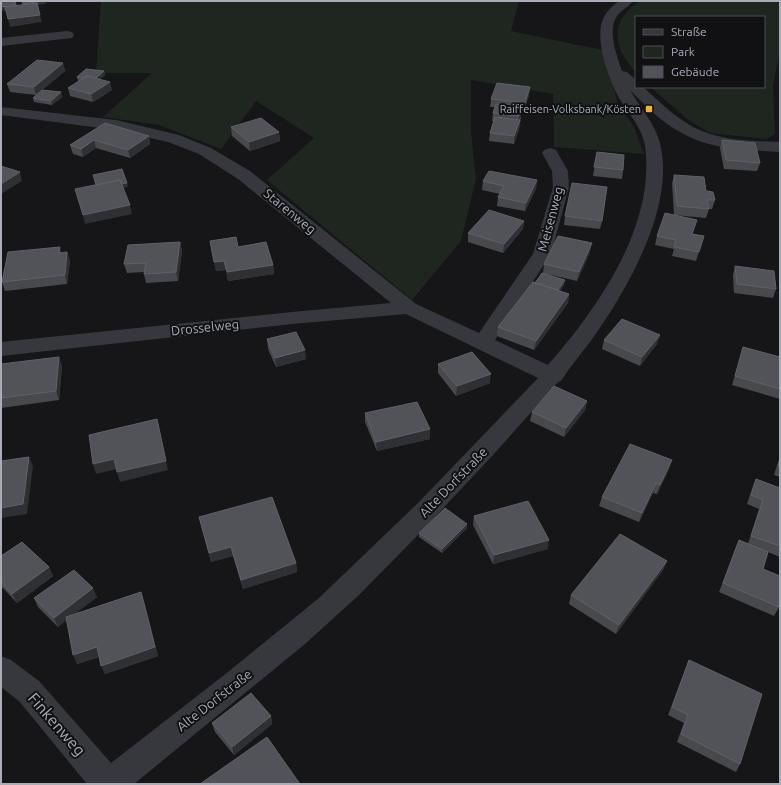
<svg xmlns="http://www.w3.org/2000/svg" width="781" height="785" viewBox="0 0 781 785" font-family="Ubuntu,sans-serif">
<rect width="100%" height="100%" fill="#161618"/>
<path fill="#1e261f" d="M101,1H519L511,31L602,50L618,103L634,127L644,154L554,147L553,94L471,80V131L476,179L461,241L412,300L267,180L314,138L256,101L221,149L159,125L103,117L152,73H96Z
M640,1H780V52L773,85L775,134L767,139L710,133L690,121L650,87H764V17H636V72C612,47 609,21 640,1Z"/>
<g fill="none" stroke-linecap="round" stroke-linejoin="round">
<path fill="#37383d" fill-rule="evenodd" d="M619,1H633C629,7 621,10 617,16C607,31 617,56 622,71L627,72L636,80V87H643C661,103 679,122 702,131C726,141 754,141 780,142V152C747,150 711,150 682,133C662,123 646,106 630,90C639,106 652,120 658,137C680,201 626,292 590,342C580,355 569,368 561,381L558,382L493,455L417,536L359,595L305,644L134,784H87L19,701L1,687V656L11,660L39,681L111,763L228,672L319,598L419,502L538,378L406,314L292,324L1,356V342L292,312L391,303L238,179L199,154L168,142L116,130L1,115V107L116,120L179,135L211,148L250,171L416,304L479,333L533,254L553,187L552,171L542,153L544,150L550,148L556,150L568,171L569,187L551,254L495,340L548,365C598,308 656,225 645,146C642,127 628,113 619,98C609,79 594,40 603,19C606,12 612,6 619,1Z
M67,31L72,32L74,35L72,38L1,46V38Z"/>
</g>
<path fill="#47494d" d="M63,63L65,71L36,95L10,92L7,84Z
M104,71L105,75L100,79L112,90L93,102L70,96L68,88L79,81H78L77,77Z
M61,92L62,97L52,105L34,102L33,98Z
M529,95L524,111H522L519,129L514,144L489,141L490,133L494,121H492L493,113L495,107H490L491,99Z
M105,123L149,136L150,144L130,158L96,148L83,157L73,154L70,145Z
M231,127L279,132L280,141L250,151L232,136Z
M722,140L760,163L757,171L724,169L720,148Z
M597,152L623,170L622,179L593,176Z
M674,175L706,191L715,200L712,209H709L706,218L674,215L672,183Z
M537,180L536,189L525,211L497,206L498,197L500,194L482,190L483,181Z
M565,216L602,221L600,229L564,225Z
M524,221L523,229L503,253L468,242V233Z
M692,234L704,236L696,261L672,256L674,249L655,245L657,236Z
M210,241L238,247L273,265L274,274L228,281L226,270L216,271Z
M180,242L182,251L178,281L146,283L144,274V272L127,273L124,264Z
M67,252L70,261L67,284L5,291L2,282L62,253Z
M590,252L577,281L547,274L564,285L560,291L569,294L568,303L534,350L497,336L498,327L543,273L544,264Z
M735,266L776,289L773,298L734,293L733,275Z
M267,339L306,359L276,367L268,349Z
M604,340L657,344L640,366L602,349Z
M743,347L780,357V399L732,385Z
M1,364L62,366L59,400L1,408Z
M438,364L490,383L456,396L438,373Z
M587,401L585,410L564,437L530,421L532,412Z
M365,413L430,439L377,451L365,422Z
M780,456V477L774,475Z
M669,469L657,494L653,493L639,522L599,506L602,497Z
M756,479L780,488V557L768,552L763,569L779,607L774,616L719,592L739,540L748,544L759,509L747,504L752,489Z
M474,516L548,549L493,564L473,525Z
M199,517L296,563L297,572L243,589L233,556L211,562Z
M467,528L442,553L419,537V533Z
M1,556L49,567L53,576L17,603L3,588L1,589Z
M667,561L663,570L616,634L569,604L571,595Z
M97,597L75,613L144,601L158,656L105,674L99,657L77,664L66,620L58,627L38,607L34,598Z
M689,660L740,764L736,772L677,742L684,723L668,715Z
M271,716L272,724L234,755L215,732L212,723Z"/>
<path fill="#2f3033" d="M42,1H45L46,4L37,5L42,22L10,27L8,19L24,7L23,4Z
M16,5L17,9L2,11L1,7Z
M63,63L65,71L36,95L34,87Z
M104,71L105,75L96,83L95,79Z
M110,82L112,90L93,102L91,94Z
M530,87L529,95L524,111L525,103Z
M61,92L62,97L52,105L51,101Z
M522,107L519,129L514,144V136L519,122V116Z
M279,132L280,141L250,151L249,142Z
M149,136L150,144L130,158L128,150Z
M94,140L96,148L83,157L81,149Z
M20,172L22,181L1,194V184Z
M537,180L536,189L525,211L526,203Z
M127,183L128,187L98,193L97,189Z
M130,205L132,214L85,224L83,215Z
M524,221L523,229L503,253L504,244Z
M180,242L182,251L178,281L176,272Z
M592,243L590,252L577,281L579,272Z
M60,247L62,256L59,253Z
M67,252L70,261L67,284L65,275Z
M224,261L226,270L216,271L214,262Z
M273,265L274,274L228,281L227,272Z
M565,280L564,285L554,299L555,294Z
M569,294L568,303L534,350L536,341Z
M660,335L657,344L640,366L642,357Z
M305,350L306,359L276,367L275,358Z
M59,357L62,366L59,400L56,391Z
M491,374L490,383L456,396L457,386Z
M587,401L585,410L564,437L566,428Z
M157,419L168,470L120,482L117,472Z
M430,429V439L377,451L376,442Z
M29,457L33,466L27,514L1,518V508Z
M114,459L117,469L96,474L93,464Z
M672,460L669,469L657,494L660,485Z
M656,483L653,493L639,522L642,513Z
M467,524V528L442,553V549Z
M549,540L548,549L493,564L494,555Z
M231,547L233,556L211,562L209,553Z
M667,561L663,570L616,634L619,625Z
M296,563L297,572L243,589L241,580Z
M49,567L53,576L17,603L12,594Z
M93,588L97,597L58,627L54,618Z
M141,592L144,601L158,656L105,674L101,666Z
M97,647L101,656L77,664L73,655Z
M271,716L272,724L234,755L232,747Z"/>
<path fill="#525359" stroke="#5f6168" d="M1,1H15L16,5L1,7Z
M22,1H42L23,4Z
M37,3L40,15L8,19L5,7Z
M37,60L63,63L34,87L7,84Z
M86,69L104,71L96,78L87,76L84,78L77,77Z
M87,76L110,82L91,94L68,88Z
M497,83L530,87L525,103L491,99Z
M42,90L61,92L51,101L33,98Z
M496,104L522,107L519,116L493,113Z
M495,117L520,120L514,136L490,133Z
M261,118L279,132L249,142L231,127Z
M105,123L149,136L128,150L94,140L81,149L70,145Z
M722,140L755,143L760,163L726,160Z
M597,152L624,155L623,170L594,167Z
M1,166L20,172L1,184Z
M122,169L127,183L122,184L120,180L96,185L93,175Z
M489,171L537,180L526,203L498,197L504,186L483,181Z
M674,175L704,177L706,191L713,192L715,200H707L709,209L677,206Z
M120,180L130,205L83,215L75,189Z
M572,183L607,187L602,221L565,216Z
M489,210L524,221L504,244L468,233Z
M665,213L697,220L692,234L704,236L699,252L674,247L676,240L657,236Z
M558,236L592,243L579,272L544,264Z
M236,237L238,247L266,242L273,265L227,272L224,261L214,262L210,241Z
M180,242L176,272L144,274L146,263L124,264L128,245Z
M60,247L59,253L67,252L65,275L2,282L8,252Z
M735,266L774,271L776,289L737,284Z
M542,273L565,280L558,290L535,283Z
M533,282L569,294L536,341L498,327Z
M622,319L660,335L642,357L604,340Z
M296,332L305,350L275,358L267,339Z
M743,347L780,357V389L735,376Z
M472,352L491,374L457,386L438,364Z
M59,357L56,391L1,398V364Z
M554,386L587,401L566,428L532,412Z
M417,402L430,429L376,442L365,413Z
M157,419L166,461L117,472L114,459L93,464L89,435Z
M630,444L672,460L660,485L656,483L642,513L602,497Z
M29,457L23,504L1,508V461Z
M780,460V467L778,466Z
M756,479L780,488V546L751,536L763,500L751,495Z
M272,497L296,563L241,580L231,547L209,553L199,517Z
M528,501L549,540L494,555L474,516Z
M445,508L467,524L442,549L419,533Z
M620,534L667,561L619,625L571,595Z
M739,540L768,552L763,569L780,576V605L779,607L723,583Z
M22,542L49,567L12,594L1,582V556Z
M74,570L93,588L54,618L34,598Z
M141,592L155,647L101,666L97,647L73,655L66,617Z
M689,660L762,694L740,764L681,734L688,715L672,707Z
M251,693L271,716L232,747L212,723Z
M267,737L300,784H200Z"/>
<rect fill="#f2b134" stroke="#111113" stroke-width="1.5" x="645" y="105" width="8" height="8" rx="2"/>
<g text-anchor="middle" stroke-width="4" stroke-linejoin="round" paint-order="stroke">
<g font-size="11" fill="#a8adb8" stroke="#111113" text-anchor="end">
<text x="641" y="113">Raiffeisen-Volksbank/Kösten</text>
</g>
<g font-size="13" fill="#a8adb8" stroke="#111113">
<text transform="translate(290 211) rotate(39)" y="5">Starenweg</text>
<text transform="translate(550 219) rotate(-75)" y="5">Meisenweg</text>
<text transform="translate(205 327) rotate(-6)" y="5">Drosselweg</text>
<text transform="translate(453 482) rotate(-46)" y="5">Alte Dorfstraße</text>
<text transform="translate(214 700) rotate(-38)" y="5">Alte Dorfstraße</text>
</g>
<g font-size="16" fill="#a8adb8" stroke="#111113">
<text transform="translate(57 724) rotate(49)" y="6">Finkenweg</text>
</g>
</g>
<rect width="781" height="785" fill="none" stroke="#a8adb8" stroke-width="4"/>
<rect x="635" y="16" width="130" height="72" fill="#111113" stroke="#4d4f55"/>
<rect x="643" y="29" width="20" height="6" fill="#37383d" stroke="#4d4f55"/>
<text x="671" y="36" font-size="12" fill="#a8adb8">Straße</text>
<rect x="643" y="46" width="20" height="12" fill="#1e261f" stroke="#4d4f55"/>
<text x="671" y="56" font-size="12" fill="#a8adb8">Park</text>
<rect x="643" y="66" width="20" height="12" fill="#525359" stroke="#4d4f55"/>
<text x="671" y="76" font-size="12" fill="#a8adb8">Gebäude</text>
</svg>
